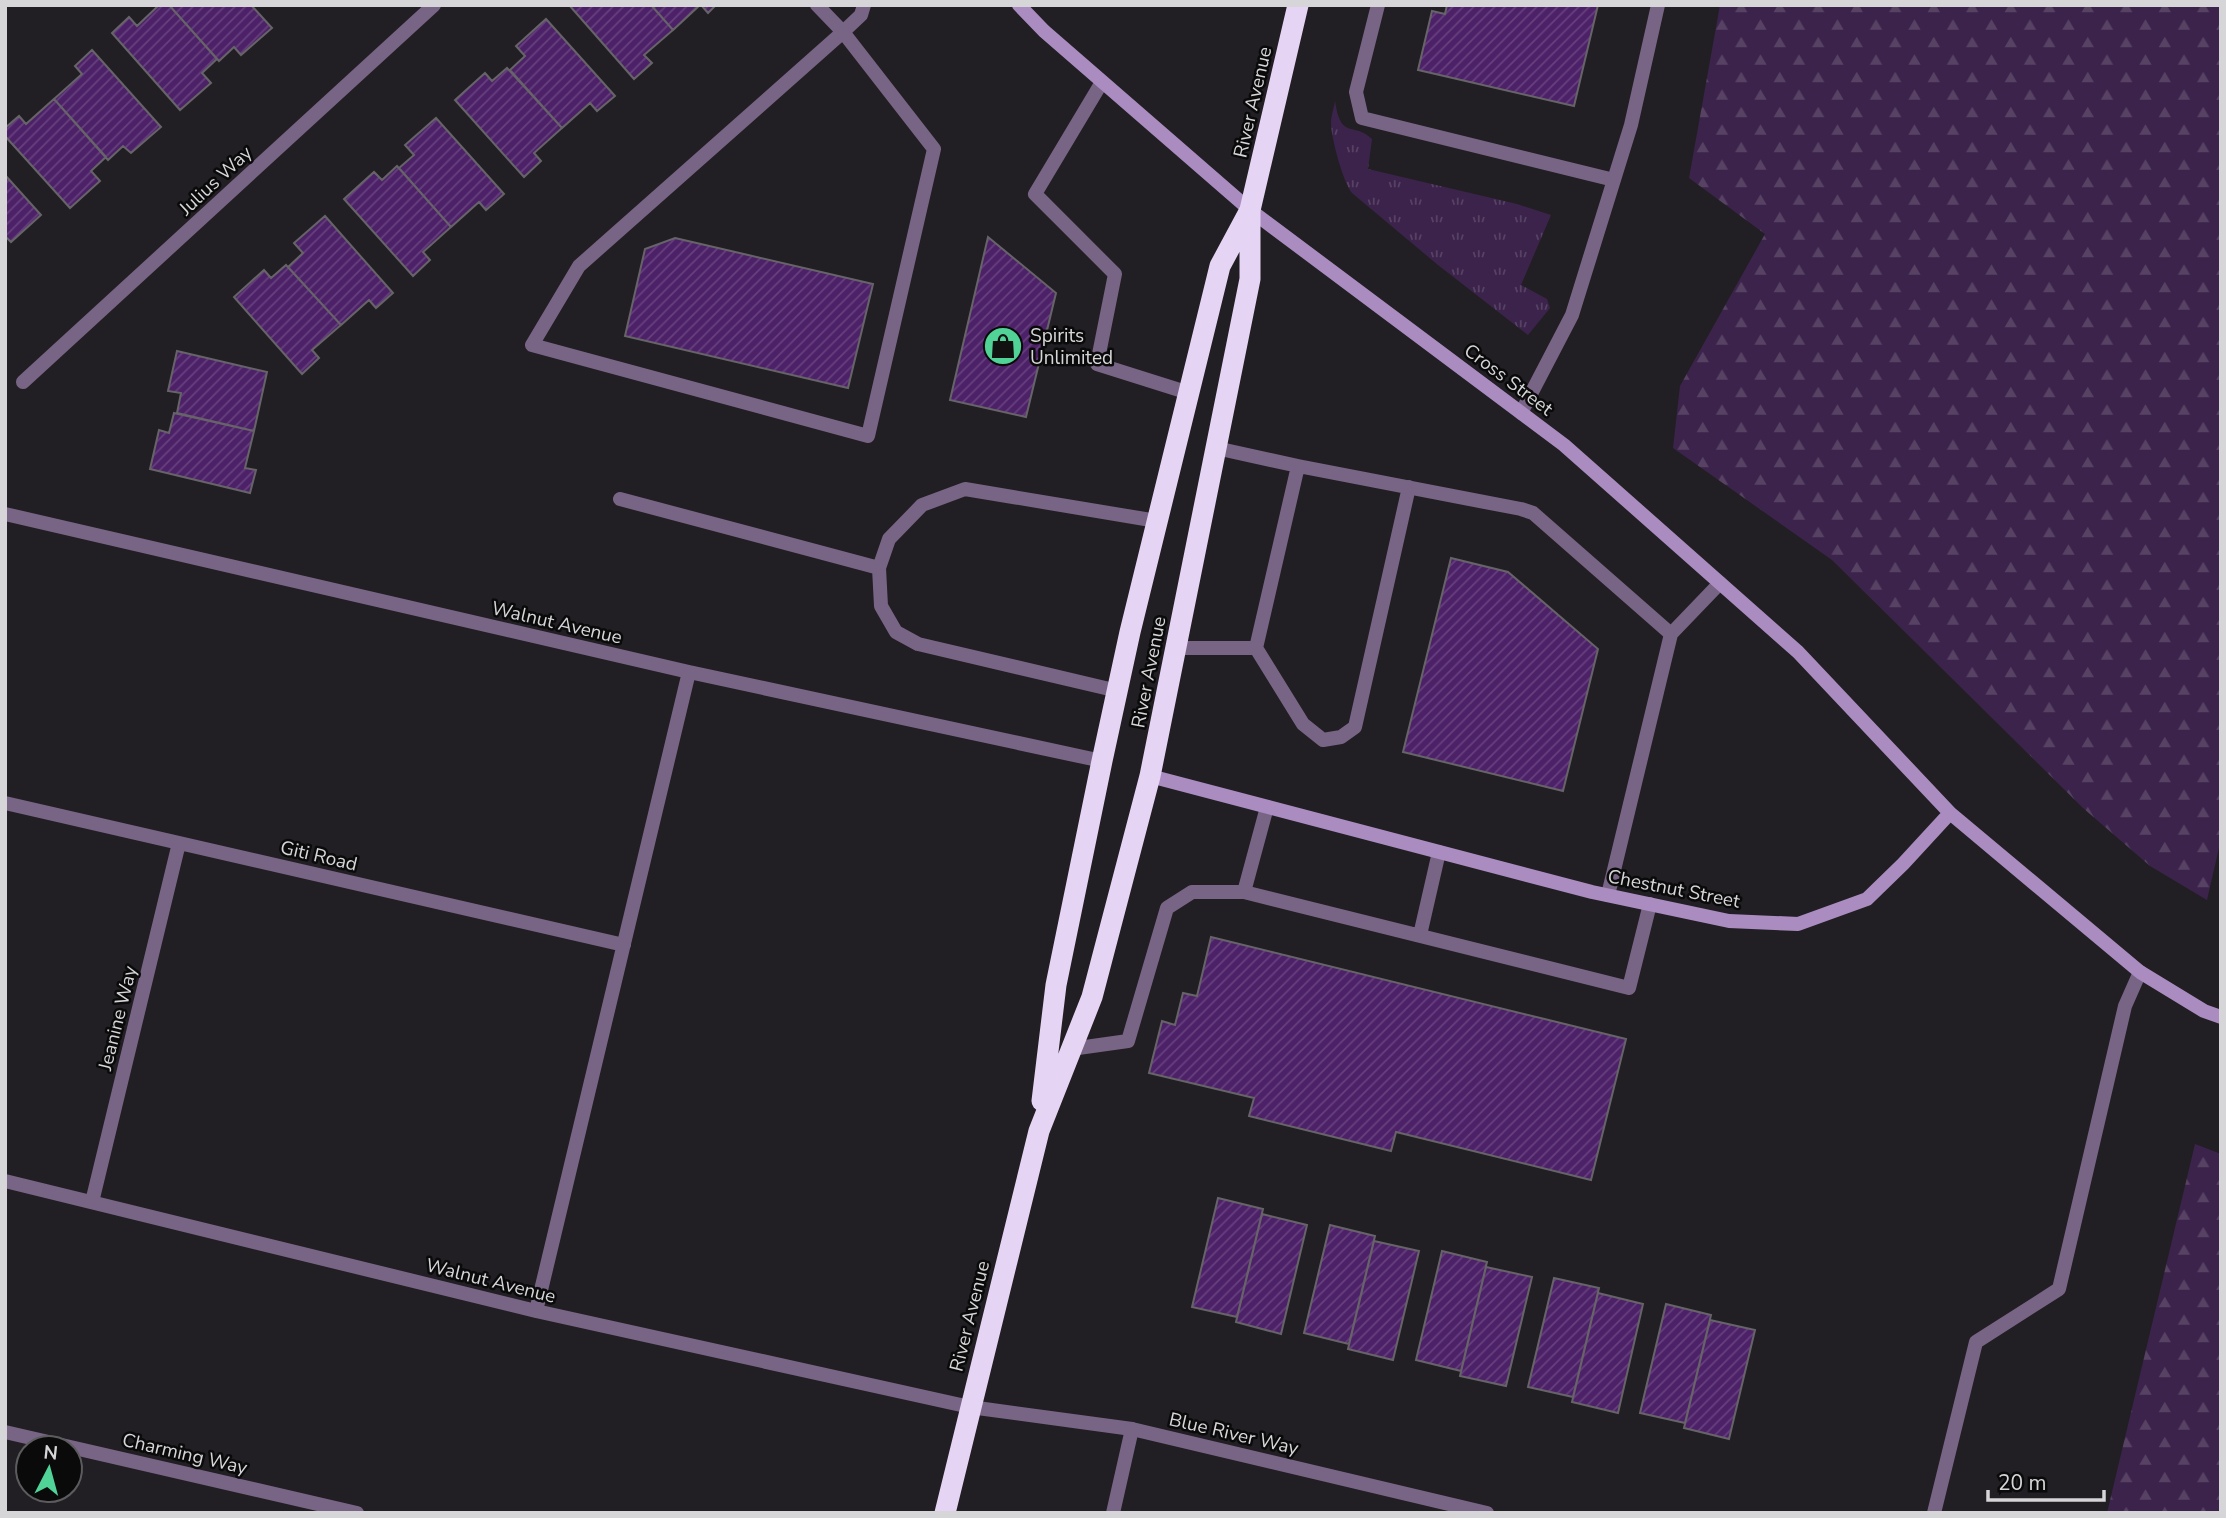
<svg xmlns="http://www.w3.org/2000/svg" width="2226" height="1518" viewBox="0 0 2226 1518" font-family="'Nunito Sans',sans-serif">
<defs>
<pattern id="grass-tufts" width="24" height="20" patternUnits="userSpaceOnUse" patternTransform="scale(1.75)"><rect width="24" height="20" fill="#3b234b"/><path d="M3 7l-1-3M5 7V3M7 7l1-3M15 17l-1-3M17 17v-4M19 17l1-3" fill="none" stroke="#574264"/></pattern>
<pattern id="forest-firs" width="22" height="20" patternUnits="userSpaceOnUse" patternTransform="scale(1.75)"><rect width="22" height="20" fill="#3b234b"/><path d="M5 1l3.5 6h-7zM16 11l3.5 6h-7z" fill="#574264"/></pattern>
<pattern id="building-hatch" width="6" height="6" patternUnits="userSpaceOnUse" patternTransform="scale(1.75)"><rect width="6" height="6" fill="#4d2168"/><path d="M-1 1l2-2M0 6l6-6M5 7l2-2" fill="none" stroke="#66407d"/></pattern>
</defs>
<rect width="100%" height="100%" fill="#211f23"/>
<path fill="url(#grass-tufts)" d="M1335,101C1341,141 1353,121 1372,139L1368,169L1517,204L1551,215L1521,285L1547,299L1550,308L1528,335L1438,265L1352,193C1343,182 1331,137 1331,123C1331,116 1334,108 1335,101Z"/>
<path fill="url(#forest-firs)" d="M1720,5H2221V839L2207,900L2150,866L2083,808L1832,560L1673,448L1680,386L1765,234L1689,178Z
M2195,1144L2221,1154V1513H2107Z"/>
<path fill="url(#building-hatch)" stroke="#666468" stroke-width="2" d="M159,5H169L217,59L202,73L211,83L180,110L112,33L129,17L137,26Z
M169,5H251L272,28L241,55L234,47L219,61Z
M569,5H651L673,30L644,55L652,63L634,79Z
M651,5H700L673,30Z
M701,5H716L708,13Z
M1447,5H1598L1574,106L1418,70L1432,11L1445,14Z
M546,19L615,96L597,111L590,103L562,128L510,70L525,56L516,46Z
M92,50L161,127L131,153L123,146L108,160L54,99L82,74L75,66Z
M507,68L562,128L534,153L541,161L524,177L455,100L485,73L492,81Z
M54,99L106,157L91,171L100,181L70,208L5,136V128L19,116L26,124Z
M436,118L504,194L486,210L479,202L451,227L399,168L414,155L405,145Z
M397,166L451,227L423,252L430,260L413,276L344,199L374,172L382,180Z
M5,175L41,215L11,242L5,236Z
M325,216L393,293L376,308L369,300L341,325L288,267L303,253L294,243Z
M988,237L1056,293L1026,417L950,400Z
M675,238L873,284L848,388L625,336L645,249Z
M286,265L341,325L312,350L319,358L302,374L234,297L264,270L271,278Z
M177,351L267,372L254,431L177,413L181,393L168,391Z
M174,413L254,431L245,468L256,470L250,493L150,469L159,430L169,433Z
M1451,558L1508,572L1598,649L1563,791L1403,752Z
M1211,937L1626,1039L1591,1180L1396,1132L1391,1151L1249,1116L1254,1098L1149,1073L1162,1021L1175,1025L1183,993L1197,996Z
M1218,1198L1263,1209L1237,1317L1192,1307Z
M1262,1214L1307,1225L1281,1334L1236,1322Z
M1330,1225L1375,1236L1349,1344L1304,1333Z
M1374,1241L1419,1251L1393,1360L1348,1349Z
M1442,1251L1487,1262L1461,1371L1416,1360Z
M1486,1267L1532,1277L1506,1386L1460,1376Z
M1554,1278L1599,1288L1573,1397L1528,1387Z
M1598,1293L1643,1304L1618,1413L1572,1402Z
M1666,1304L1711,1315L1685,1423L1640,1413Z
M1710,1320L1755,1330L1729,1439L1684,1428Z"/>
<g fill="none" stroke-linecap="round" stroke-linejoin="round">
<path stroke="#786586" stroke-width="14" d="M817,5L843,32L934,149L868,436L532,345L579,266L843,32L861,15L864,5
M1378,5L1356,92L1362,118L1614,180
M1102,82L1035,194L1115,274L1097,364L1189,393
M1521,413L1572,315L1631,125L1658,5
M1216,448L1298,466L1521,509L1533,513L1671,634L1720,583
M1298,466L1256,648L1303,724L1323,740L1341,737L1355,727L1409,487
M620,499L879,568L889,539L922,505L965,489L1157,521
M879,568L881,606L896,632L918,644L1118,691
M1176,648H1256
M1244,892L1267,807
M1608,895L1671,634
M1420,935L1439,852
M1071,1049L1128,1041L1167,908L1192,892H1244L1629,988L1650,904
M1113,1513L1132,1429
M1934,1513L1976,1342L2059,1289L2125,1006L2140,972"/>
<path stroke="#786586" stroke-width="14" d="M23,382L434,5
M5,514L689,672L1102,761
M5,803L624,945
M5,1181L536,1311L970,1407L1132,1429L1487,1513
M92,1202L179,843
M536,1311L689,672
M5,1432L357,1513"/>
<path stroke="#aa8cc1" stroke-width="14" d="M1019,5L1044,31L1250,210L1564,445L1798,652L1950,813
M1150,776L1592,892L1729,921L1798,924L1867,899L1903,864L1950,813L2140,972L2204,1011L2221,1017"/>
<path stroke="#e6d4f5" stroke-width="21" d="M1042,1101L1056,985L1102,761L1130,632L1220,266L1249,212
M945,1513L1039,1131L1092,997L1150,776L1250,279V210L1298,5"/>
</g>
<defs>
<g id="shop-disc" transform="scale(2.0125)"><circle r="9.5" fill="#51d398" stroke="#0a0a0b"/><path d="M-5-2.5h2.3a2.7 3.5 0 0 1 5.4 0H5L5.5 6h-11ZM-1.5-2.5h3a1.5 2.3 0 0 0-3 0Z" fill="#111"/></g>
</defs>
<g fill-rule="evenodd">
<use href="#shop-disc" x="1003" y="346"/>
</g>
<g text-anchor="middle" stroke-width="5" stroke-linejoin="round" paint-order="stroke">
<g font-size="19" fill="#d6d5d8" stroke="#0a0a0b">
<text transform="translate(1252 102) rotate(-77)" y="7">River Avenue</text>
<text transform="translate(215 180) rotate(-43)" y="7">Julius Way</text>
<text transform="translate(1509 379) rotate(37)" y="7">Cross Street</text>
<text transform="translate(557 622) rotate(13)" y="7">Walnut Avenue</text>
<text transform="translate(1148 672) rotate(-79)" y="7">River Avenue</text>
<text transform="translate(319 855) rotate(13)" y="7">Giti Road</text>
<text transform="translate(1674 888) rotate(11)" y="7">Chestnut Street</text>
<text transform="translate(117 1018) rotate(-76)" y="7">Jeanine Way</text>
<text transform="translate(491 1280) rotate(14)" y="7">Walnut Avenue</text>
<text transform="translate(969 1316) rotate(-76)" y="7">River Avenue</text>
<text transform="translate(1234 1433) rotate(13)" y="7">Blue River Way</text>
<text transform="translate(185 1453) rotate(13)" y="7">Charming Way</text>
</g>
<g font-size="19" fill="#d6d5d8" stroke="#0a0a0b" text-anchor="start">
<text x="1030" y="342">Spirits<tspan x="1030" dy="22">Unlimited</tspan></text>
</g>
</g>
<rect width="2226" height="1518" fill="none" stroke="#d6d5d8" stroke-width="14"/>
<g transform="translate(49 1469) rotate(6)"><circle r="33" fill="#0a0a0b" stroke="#5c5b5d" stroke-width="2"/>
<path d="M0-5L12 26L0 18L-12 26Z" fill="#51d398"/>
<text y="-10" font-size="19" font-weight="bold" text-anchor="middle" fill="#d6d5d8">N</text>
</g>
<path d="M1988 1490v10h116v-10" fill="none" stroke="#d6d5d8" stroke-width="3.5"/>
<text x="1998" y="1490" font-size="21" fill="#d6d5d8" stroke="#0a0a0b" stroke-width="5" paint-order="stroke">20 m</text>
</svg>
